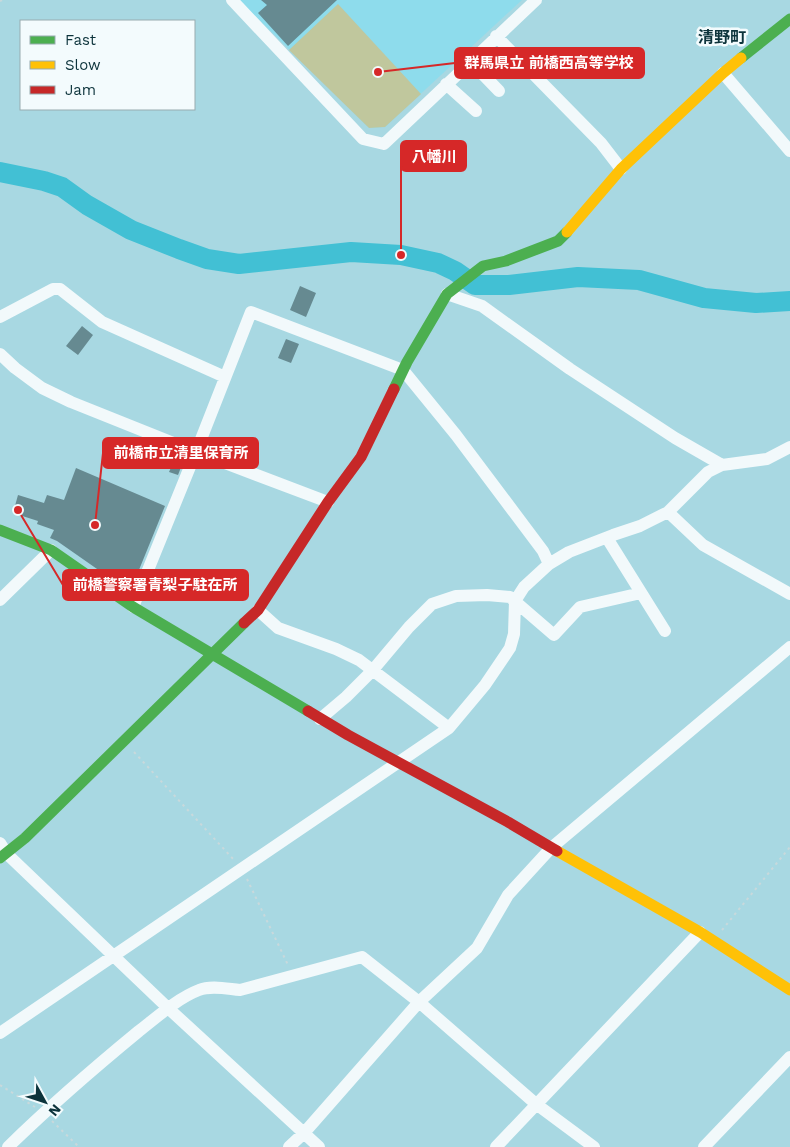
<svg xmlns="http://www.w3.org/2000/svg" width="790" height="1147" viewBox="0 0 790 1147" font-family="'Work Sans','Noto Sans JP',sans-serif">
<rect width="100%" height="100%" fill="#a8d8e2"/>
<path fill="#8edcec" d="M239,0H522L385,127L369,128Z"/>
<path fill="#c0c79d" d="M338,4L421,94L385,127L369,128L289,50Z"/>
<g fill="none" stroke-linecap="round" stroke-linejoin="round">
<path stroke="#42c0d4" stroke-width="20" d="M0,172L44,181L62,187L87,205L131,230L179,249L207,259L239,264L351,252L401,255L438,263L455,271L475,285H509L578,277L639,280L704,298L756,303L790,301"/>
</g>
<path fill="#668a91" d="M261,0H337L288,46L258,13L267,5Z
M300,286L316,293L306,317L290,310Z
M82,326L93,335L78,355L66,346Z
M286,339L299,344L291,363L278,358Z
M177,454L185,457L178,475L169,472Z
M76,468L165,506L130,592L57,541L50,538L54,530L37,524L38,521L13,513L18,495L44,503L47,495L64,500Z"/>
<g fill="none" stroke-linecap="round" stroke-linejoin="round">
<path stroke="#c8d9dc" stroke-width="2" stroke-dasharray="2.5 4" stroke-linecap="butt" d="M0,1L2,0
M134,752L235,861
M247,879L288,965
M722,930L790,847
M0,1085L35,1107
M52,1121L79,1147"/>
<path stroke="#f2f9fb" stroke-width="12" d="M232,0L363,139L384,144L536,0
M496,36L601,143L621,169
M470,61L499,91
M723,73L790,151
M446,84L476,111
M447,294L482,306L570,369L675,438L722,465
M0,317L53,289H60L102,322L225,377
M0,354L15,368L42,388L71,402L196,452L328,502
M668,512L703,545L790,594
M607,538L665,631
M0,600L51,550
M133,607L196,452L251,312L403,370L456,435L543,551L549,564
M258,610L278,628L336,649L359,660L449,728
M320,719L346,697L372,671L409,627L432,604L456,596L487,595L510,597L554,635L580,607L641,593
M0,843L7,854L168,1008L319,1147
M0,1033L449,728L485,685L510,648L514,634L515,601L524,587L549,564L569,552L613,535L640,526L668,512L708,472L722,465L767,459L790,447
M8,1147C50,1106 94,1068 139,1031C157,1017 178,998 199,990C211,985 228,989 240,990L362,957L419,1002L536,1104L594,1147
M289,1147L304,1133L419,1002L477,948L508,895L551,848L790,647
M496,1147L700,932
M704,1147L790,1057"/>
<path stroke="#4caf50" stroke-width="11" d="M741,58L790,19
M394,389L407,362L447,294L483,266L506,261L558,241L567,232
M0,530L51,550L133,607L308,711
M0,858L25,838L244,623"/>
<path stroke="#ffc107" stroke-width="11" d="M567,232L621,169L723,73L741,58
M557,851L700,932L790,990"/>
<path stroke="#c62828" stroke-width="11" d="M244,623L258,610L328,502L361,457L394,389
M308,711L348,735L508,822L557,851"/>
</g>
<g text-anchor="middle" stroke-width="5" stroke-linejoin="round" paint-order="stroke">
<g font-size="16" font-weight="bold" fill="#0c333b" stroke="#f3fbfd">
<text x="722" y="43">清野町</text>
</g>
</g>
<path fill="none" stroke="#d62828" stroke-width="2" d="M378 72L455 63M401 255L401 156M95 525L103 453M18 510L63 585"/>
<g fill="#d62828" stroke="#f3fbfd" stroke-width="2">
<circle cx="378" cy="72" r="5"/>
<circle cx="401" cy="255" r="5"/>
<circle cx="95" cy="525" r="5"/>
<circle cx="18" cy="510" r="5"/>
</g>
<g fill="#d62828" stroke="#d62828" stroke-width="2">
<rect x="455" y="48" width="189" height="30" rx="5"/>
<rect x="401" y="141" width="65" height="30" rx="5"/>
<rect x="103" y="438" width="155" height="30" rx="5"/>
<rect x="63" y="570" width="185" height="30" rx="5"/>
</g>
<g font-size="15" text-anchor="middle" font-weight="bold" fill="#fff">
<text x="549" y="68">群馬県立 前橋西高等学校</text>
<text x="434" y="162">八幡川</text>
<text x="181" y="458">前橋市立清里保育所</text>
<text x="155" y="590">前橋警察署青梨子駐在所</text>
</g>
<rect x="20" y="20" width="175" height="90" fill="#f3fbfd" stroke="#97abaf"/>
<rect x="30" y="36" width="25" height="8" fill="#4caf50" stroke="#97abaf"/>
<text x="65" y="45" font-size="15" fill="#0c333b">Fast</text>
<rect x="30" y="61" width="25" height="8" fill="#ffc107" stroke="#97abaf"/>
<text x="65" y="70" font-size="15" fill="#0c333b">Slow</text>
<rect x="30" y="86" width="25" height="8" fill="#c62828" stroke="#97abaf"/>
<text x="65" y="95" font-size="15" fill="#0c333b">Jam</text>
<g transform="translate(45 1102) rotate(130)" stroke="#f3fbfd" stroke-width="4" paint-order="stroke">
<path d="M0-4L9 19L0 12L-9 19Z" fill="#0c333b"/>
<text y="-8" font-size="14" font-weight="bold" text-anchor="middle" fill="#0c333b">N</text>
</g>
</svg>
